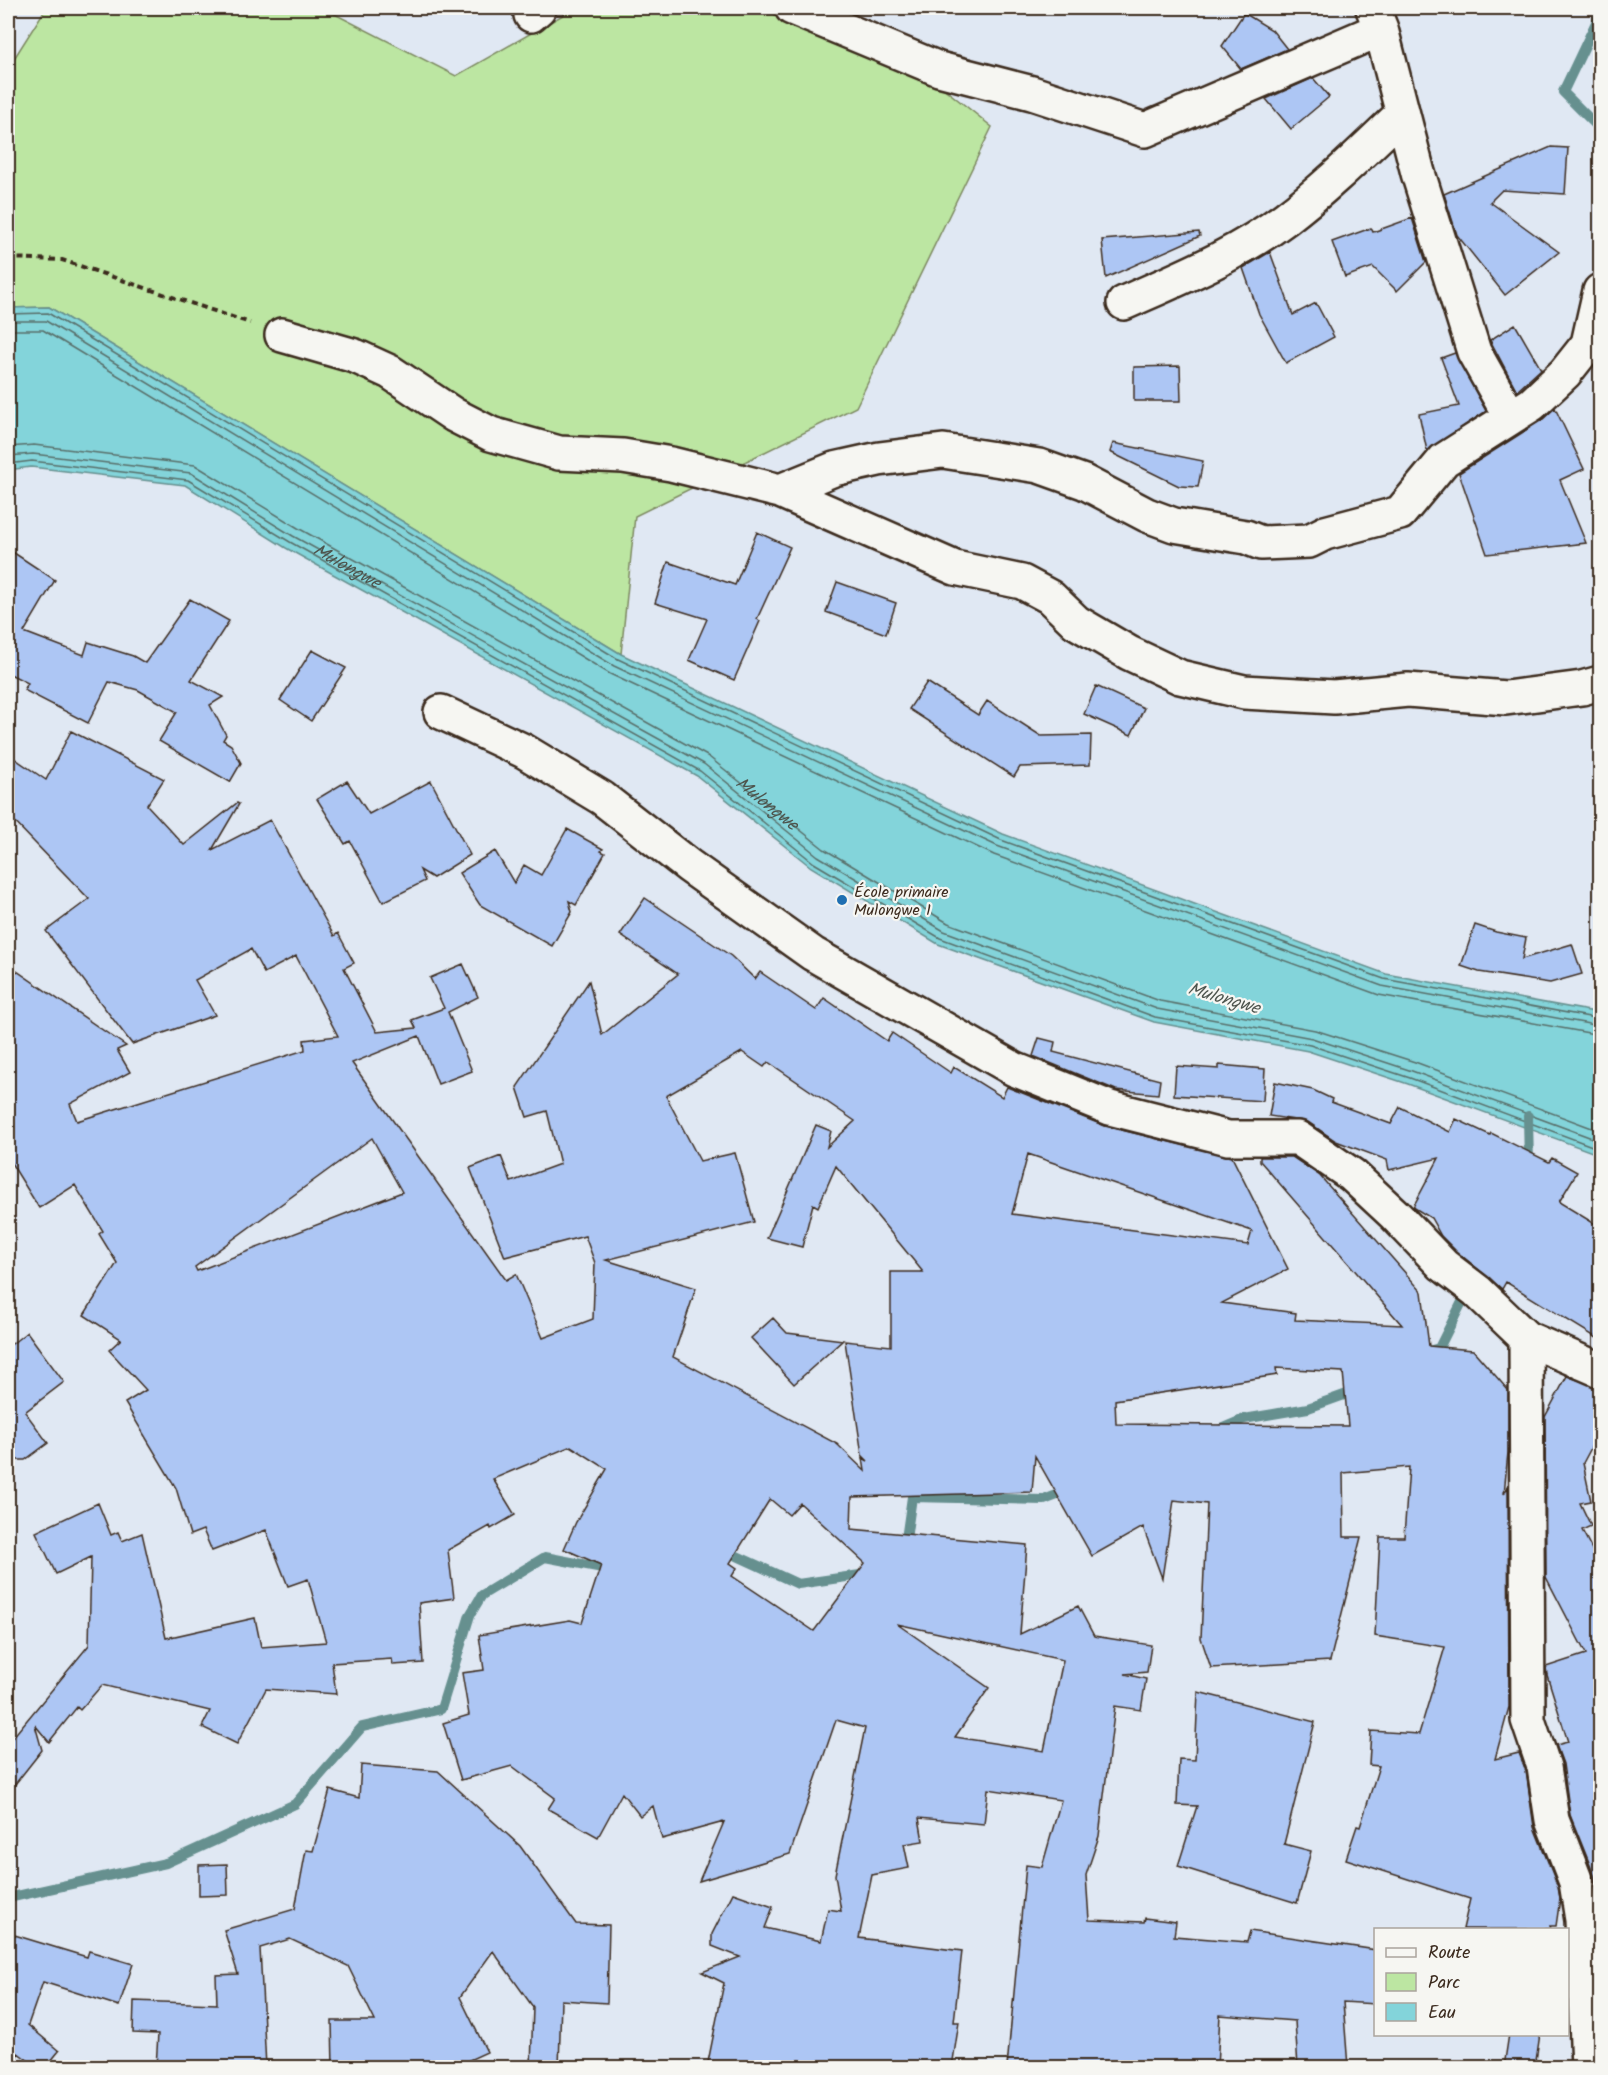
<svg xmlns="http://www.w3.org/2000/svg" width="1608" height="2075" viewBox="0 0 1608 2075" font-family="Kalam,sans-serif">
<rect width="100%" height="100%" fill="#e0e8f3"/>
<filter id="ink" filterUnits="userSpaceOnUse"><feTurbulence type="fractalNoise" baseFrequency=".0167" numOctaves="2"/><feDisplacementMap in="SourceGraphic" scale="12" xChannelSelector="R" yChannelSelector="G"/><feConvolveMatrix kernelMatrix="1 2 1 2 8 2 1 2 1" color-interpolation-filters="sRGB"/></filter>
<g filter="url(#ink)">
<path fill="#bce6a2" stroke="#7c8860" stroke-width="1.5" d="M46,8H323L456,76L575,8H843L992,127L856,407L635,516L621,654L49,307L8,308V68Z"/>
<path fill="#83d4da" stroke="#66908f" stroke-width="1.5" d="M49,307L621,654L1003,834L1386,974L1600,1013V1155L1408,1084L1308,1051L1154,1022L938,944L811,867L697,776L286,548L185,485L31,467L8,470V308Z"/>
<g fill="none" stroke-linecap="round" stroke-linejoin="round">
<g stroke="#586e69" stroke-width="1.5">
<path d="M8,314L48,313L618,659L1001,840L1384,979L1600,1019"/>
<path d="M8,321H46L614,666L997,846L1382,986L1600,1026"/>
<path d="M8,330H43L610,674L994,855L1379,995L1600,1035"/>
<path id="s1" d="M8,447L34,445L195,465L298,528L709,757L824,849L948,923L1160,1001L1315,1030L1415,1062L1600,1131"/>
<path id="s2" d="M8,456L33,454L191,473L293,536L704,764L818,856L944,931L1157,1009L1312,1038L1412,1071L1600,1141"/>
<path d="M8,464L32,461L188,480L290,542L700,771L814,863L940,938L1155,1017L1310,1045L1410,1078L1600,1149"/>
</g>
<path stroke="#66908f" stroke-width="10" d="M1600,14L1563,92L1600,129
M1528,1116L1529,1166
M1429,1351L1439,1348L1469,1288
M1218,1430L1244,1419L1308,1408L1358,1390
M905,1546L912,1497L1044,1500L1070,1490
M724,1550L798,1584L867,1574
M8,1898L166,1863L295,1804L362,1727L441,1709L470,1615L482,1595L545,1557L613,1570"/>
</g>
<path fill="#adc6f4" stroke="#3b2a1e" stroke-width="1.5" fill-rule="evenodd" d="M1244,13L1272,30L1287,49L1241,69L1222,46Z
M1313,78L1329,97L1291,129L1266,99Z
M1551,147L1568,148L1565,194L1502,190L1490,202L1559,252L1505,295L1457,235L1444,194Z
M1412,218L1426,262L1397,291L1373,267L1345,277L1332,242L1371,228L1373,232Z
M1199,232L1200,236L1106,278L1102,240Z
M1270,252L1293,315L1316,303L1334,337L1286,363L1259,314L1243,268Z
M1515,324L1541,369L1517,391L1490,340Z
M1455,353L1486,411L1427,451L1419,414L1459,406L1441,358Z
M1180,366L1181,401H1134V367Z
M1555,408L1584,469L1560,480L1586,543L1487,554L1459,473L1542,420Z
M1113,443L1203,461L1198,487L1179,486L1110,452Z
M757,532L790,547L757,619L760,621L734,680L689,660L707,619L655,603L668,562L735,585Z
M8,549L55,580L24,632L84,655L88,642L133,656L145,663L190,599L229,621L191,680L223,697L210,705L226,735L223,740L231,745L241,763L230,782L159,741L177,712L138,690L109,682L88,723L24,690L28,683L8,673Z
M837,582L896,603L886,634L826,612Z
M312,650L346,668L311,721L280,700Z
M927,682L978,715L987,701L1041,736L1091,735L1090,765L1020,767L1014,777L909,709Z
M1096,686L1144,708L1131,735L1084,714Z
M71,731L164,779L147,805L184,845L237,803L239,804L212,850L270,820L334,936L338,933L354,963L344,968L377,1032L416,1028L412,1020L444,1008L430,978L463,964L478,997L448,1012L472,1071L438,1084L419,1036L352,1063L506,1280L516,1274L543,1338L593,1319L595,1263L585,1236L505,1257L470,1168L501,1156L511,1182L560,1164L547,1111L527,1117L517,1087L589,981L602,1035L678,974L620,935L645,898L731,956L755,979L760,972L816,1010L824,998L887,1041L892,1033L951,1073L954,1067L1002,1097L1007,1087L1105,1126L1232,1157L1288,1269L1222,1303L1296,1313L1295,1320L1402,1325L1260,1161V1157H1292L1320,1176L1422,1292L1429,1346L1473,1350L1508,1390V1452L1504,1494L1508,1486L1509,1707L1495,1759L1519,1753L1526,1771L1534,1827L1558,1887L1560,1898L1556,1926H1550L1551,1929H1463L1470,1899L1346,1859L1357,1826L1360,1827L1379,1766L1369,1765L1371,1731L1419,1734L1445,1647L1375,1636L1380,1537H1404L1409,1467L1343,1473L1344,1537H1361L1330,1661L1211,1668L1201,1638L1207,1504L1174,1500L1162,1578L1143,1527L1092,1556L1035,1456L1032,1492L852,1497L851,1529L1027,1545L1020,1634L1078,1606L1094,1636L1151,1645L1147,1672L1125,1674L1146,1679L1141,1710L1115,1706L1099,1836L1086,1875L1089,1920L1144,1922L1145,1918L1176,1922L1174,1936L1247,1942L1250,1931L1376,1950V2004L1343,2002L1348,2067H1298L1295,2021L1220,2015L1217,2067L1154,2065V2067H1007L1026,1865L1042,1867L1061,1800L988,1789L984,1824L919,1818L923,1841L904,1844L909,1868L872,1875L859,1938L962,1951L954,2022H959L952,2067H707L724,1983L702,1972L740,1957L712,1946V1934L733,1893L773,1907L765,1928L821,1941L828,1909L841,1911L835,1875L865,1728L836,1720L790,1854L699,1881L724,1822L662,1839L653,1806L640,1816L622,1793L598,1837L548,1809L555,1798L512,1766L461,1780L443,1723L469,1715L462,1673L484,1670L479,1635L570,1620L582,1623L601,1565L564,1549L576,1522L607,1469L571,1446L493,1479L515,1515L491,1529L490,1526L448,1550L454,1598L419,1603L423,1663L393,1665L392,1659L332,1663L336,1694L266,1689L237,1744L202,1727L210,1711L102,1685L80,1710L77,1707L49,1742L35,1725L42,1750L8,1793V1743L89,1645L91,1557L56,1574L36,1532L98,1503L111,1535L118,1532L122,1541L142,1533L166,1638L255,1618L261,1647L326,1642L308,1579L288,1586L266,1530L212,1551L203,1530L190,1535L176,1488L125,1403L146,1390L109,1350L121,1339L84,1315L117,1263L99,1234L103,1231L75,1185L39,1208L8,1158V965L126,1046L117,1050L130,1072L70,1104L77,1121L305,1050L304,1040L338,1036L296,956L264,973L251,949L195,980L215,1015L132,1044L46,931L89,899L8,815V754L46,780ZM742,1052L764,1067L768,1062L855,1121L827,1147L831,1131L816,1125L767,1238L802,1247L813,1204L818,1207L836,1166L923,1272H891V1346L845,1341L862,1455L868,1461L863,1458L865,1471L837,1444L673,1357L696,1288L606,1260L754,1222L735,1153L700,1161L666,1096ZM372,1138L402,1192L197,1271L195,1267ZM1028,1154L1252,1231L1248,1245L1012,1214ZM1276,1368L1343,1372L1348,1426L1116,1424L1115,1400L1277,1375ZM770,1499L789,1515L800,1503L865,1563L814,1631L732,1576L737,1568L730,1563ZM897,1624L1063,1660L1044,1751L955,1737L989,1688Z
M347,781L369,814L431,781L470,855L433,878L420,870L425,881L383,902L350,841L345,844L317,799Z
M567,829L603,849L601,851L605,853L576,905L569,901L572,912L552,946L480,905L459,873L495,851L514,883L524,865L541,875Z
M1475,925L1496,932L1526,938L1522,959L1572,944L1582,974L1550,983L1479,972L1461,966Z
M1039,1038L1055,1042L1053,1052L1160,1080L1158,1094L1116,1090L1033,1056Z
M1219,1065L1265,1069L1263,1101L1174,1095L1176,1066L1219,1069Z
M1275,1082L1313,1090L1332,1099L1331,1102L1391,1124L1400,1107L1450,1132L1456,1119L1490,1135L1491,1133L1549,1162L1552,1158L1577,1172L1559,1202L1600,1227V1340L1506,1282L1502,1289L1456,1251L1441,1236L1431,1218L1413,1207L1439,1158L1389,1170L1387,1160L1336,1141L1308,1122L1269,1116Z
M773,1318L787,1333L843,1340L794,1384L751,1338Z
M27,1332L64,1382L25,1412L48,1443L25,1460H14L8,1451V1347Z
M1567,1376L1600,1388V1431L1583,1463L1591,1501L1580,1503L1591,1526L1582,1530L1600,1565V1917L1594,1875L1570,1815L1563,1764L1556,1745L1568,1742L1547,1675L1546,1667L1586,1654L1546,1577L1545,1417Z
M1198,1692L1315,1722L1284,1844L1311,1851L1297,1903L1178,1866L1197,1806L1177,1805L1179,1759L1195,1760Z
M361,1765L438,1771L520,1846L576,1924L609,1925L607,2003L561,2000L559,2067H531L533,2007L493,1951L460,1997L487,2052L454,2067H333L332,2021H375L348,1966L290,1939L260,1948L266,2067H156L158,2034L133,2033L134,2001L217,2004L216,1975L238,1974L224,1930L295,1909L306,1850L313,1851L330,1790L359,1798Z
M227,1864L228,1895L199,1896V1865Z
M8,1933L87,1957L89,1951L133,1964L119,2006L43,1982L28,2025L59,2051L46,2067H37L18,2053L13,2067H8Z
M1509,2034H1540L1535,2067H1504Z"/>
<g fill="none" stroke-linecap="round" stroke-linejoin="round">
<g stroke="#3b2a1e" stroke-width="38">
<path id="minor" d="M792,8L939,69L1032,93L1145,130L1381,29
M1373,9L1381,29L1418,173L1474,352L1510,416
M531,15L539,8
M1124,303C1180,278 1237,255 1286,218C1327,187 1364,150 1402,114
M282,335L355,356L390,372L454,415L491,434L559,453L623,456L671,464L780,491L955,568L1022,582L1050,597L1076,622L1129,653L1180,677L1244,692L1334,697L1408,690L1506,698L1582,688L1600,683
M780,491L834,469L879,459L943,451L1039,466L1084,482L1147,515L1174,525L1246,537L1261,543L1309,541L1325,533L1400,513L1444,460L1532,404L1565,373L1588,344L1600,291
M441,712L524,751L602,798L689,866L813,954L1014,1069L1110,1108L1228,1138H1298L1352,1175L1395,1215L1443,1265L1477,1291L1526,1338L1600,1370
M1526,1338L1528,1720L1544,1767L1552,1820L1576,1882L1582,1920L1588,2068"/>
</g>
<path stroke="#3b2a1e" stroke-width="4" stroke-dasharray="6 4.5" stroke-linecap="butt" d="M8,258L62,260L250,323"/>
<use href="#minor" stroke="#f6f6f2" stroke-width="33"/>
</g>
</g>
<circle fill="#1f6fb2" stroke="#f6f6f2" stroke-width="2" cx="842" cy="900" r="6"/>
<g text-anchor="middle" stroke-width="4.5" stroke-linejoin="round" paint-order="stroke">
<g font-size="16" fill="#3b2a1e" stroke="#f6f6f2" text-anchor="start">
<text x="854" y="897">École primaire<tspan x="854" dy="18">Mulongwe 1</tspan></text>
</g>
<g font-size="18" font-style="italic" fill="#4d544d" stroke="#f6f6f2">
<text dy="6" stroke="none"><textPath href="#s2" startOffset="366">Mulongwe</textPath></text>
<text dy="6" stroke="none"><textPath href="#s1" startOffset="854">Mulongwe</textPath></text>
<text transform="translate(1224 998) rotate(16)" y="6">Mulongwe</text>
</g>
</g>
<rect width="1608" height="2075" fill="none" stroke="#f6f6f2" stroke-width="30"/>
<rect x="15" y="15" width="1578" height="2045" fill="none" stroke="#3b2a1e" stroke-width="2" filter="url(#ink)"/>
<rect x="1374" y="1928" width="195" height="108" fill="#f6f6f2" stroke="#aba49d" stroke-width="1.5"/>
<rect x="1386" y="1948" width="30" height="9" fill="#f6f6f2" stroke="#aba49d" stroke-width="1.5"/>
<text x="1428" y="1958" font-size="18" fill="#3b2a1e">Route</text>
<rect x="1386" y="1973" width="30" height="18" fill="#bce6a2" stroke="#aba49d" stroke-width="1.5"/>
<text x="1428" y="1988" font-size="18" fill="#3b2a1e">Parc</text>
<rect x="1386" y="2003" width="30" height="18" fill="#83d4da" stroke="#aba49d" stroke-width="1.5"/>
<text x="1428" y="2018" font-size="18" fill="#3b2a1e">Eau</text>
</svg>
